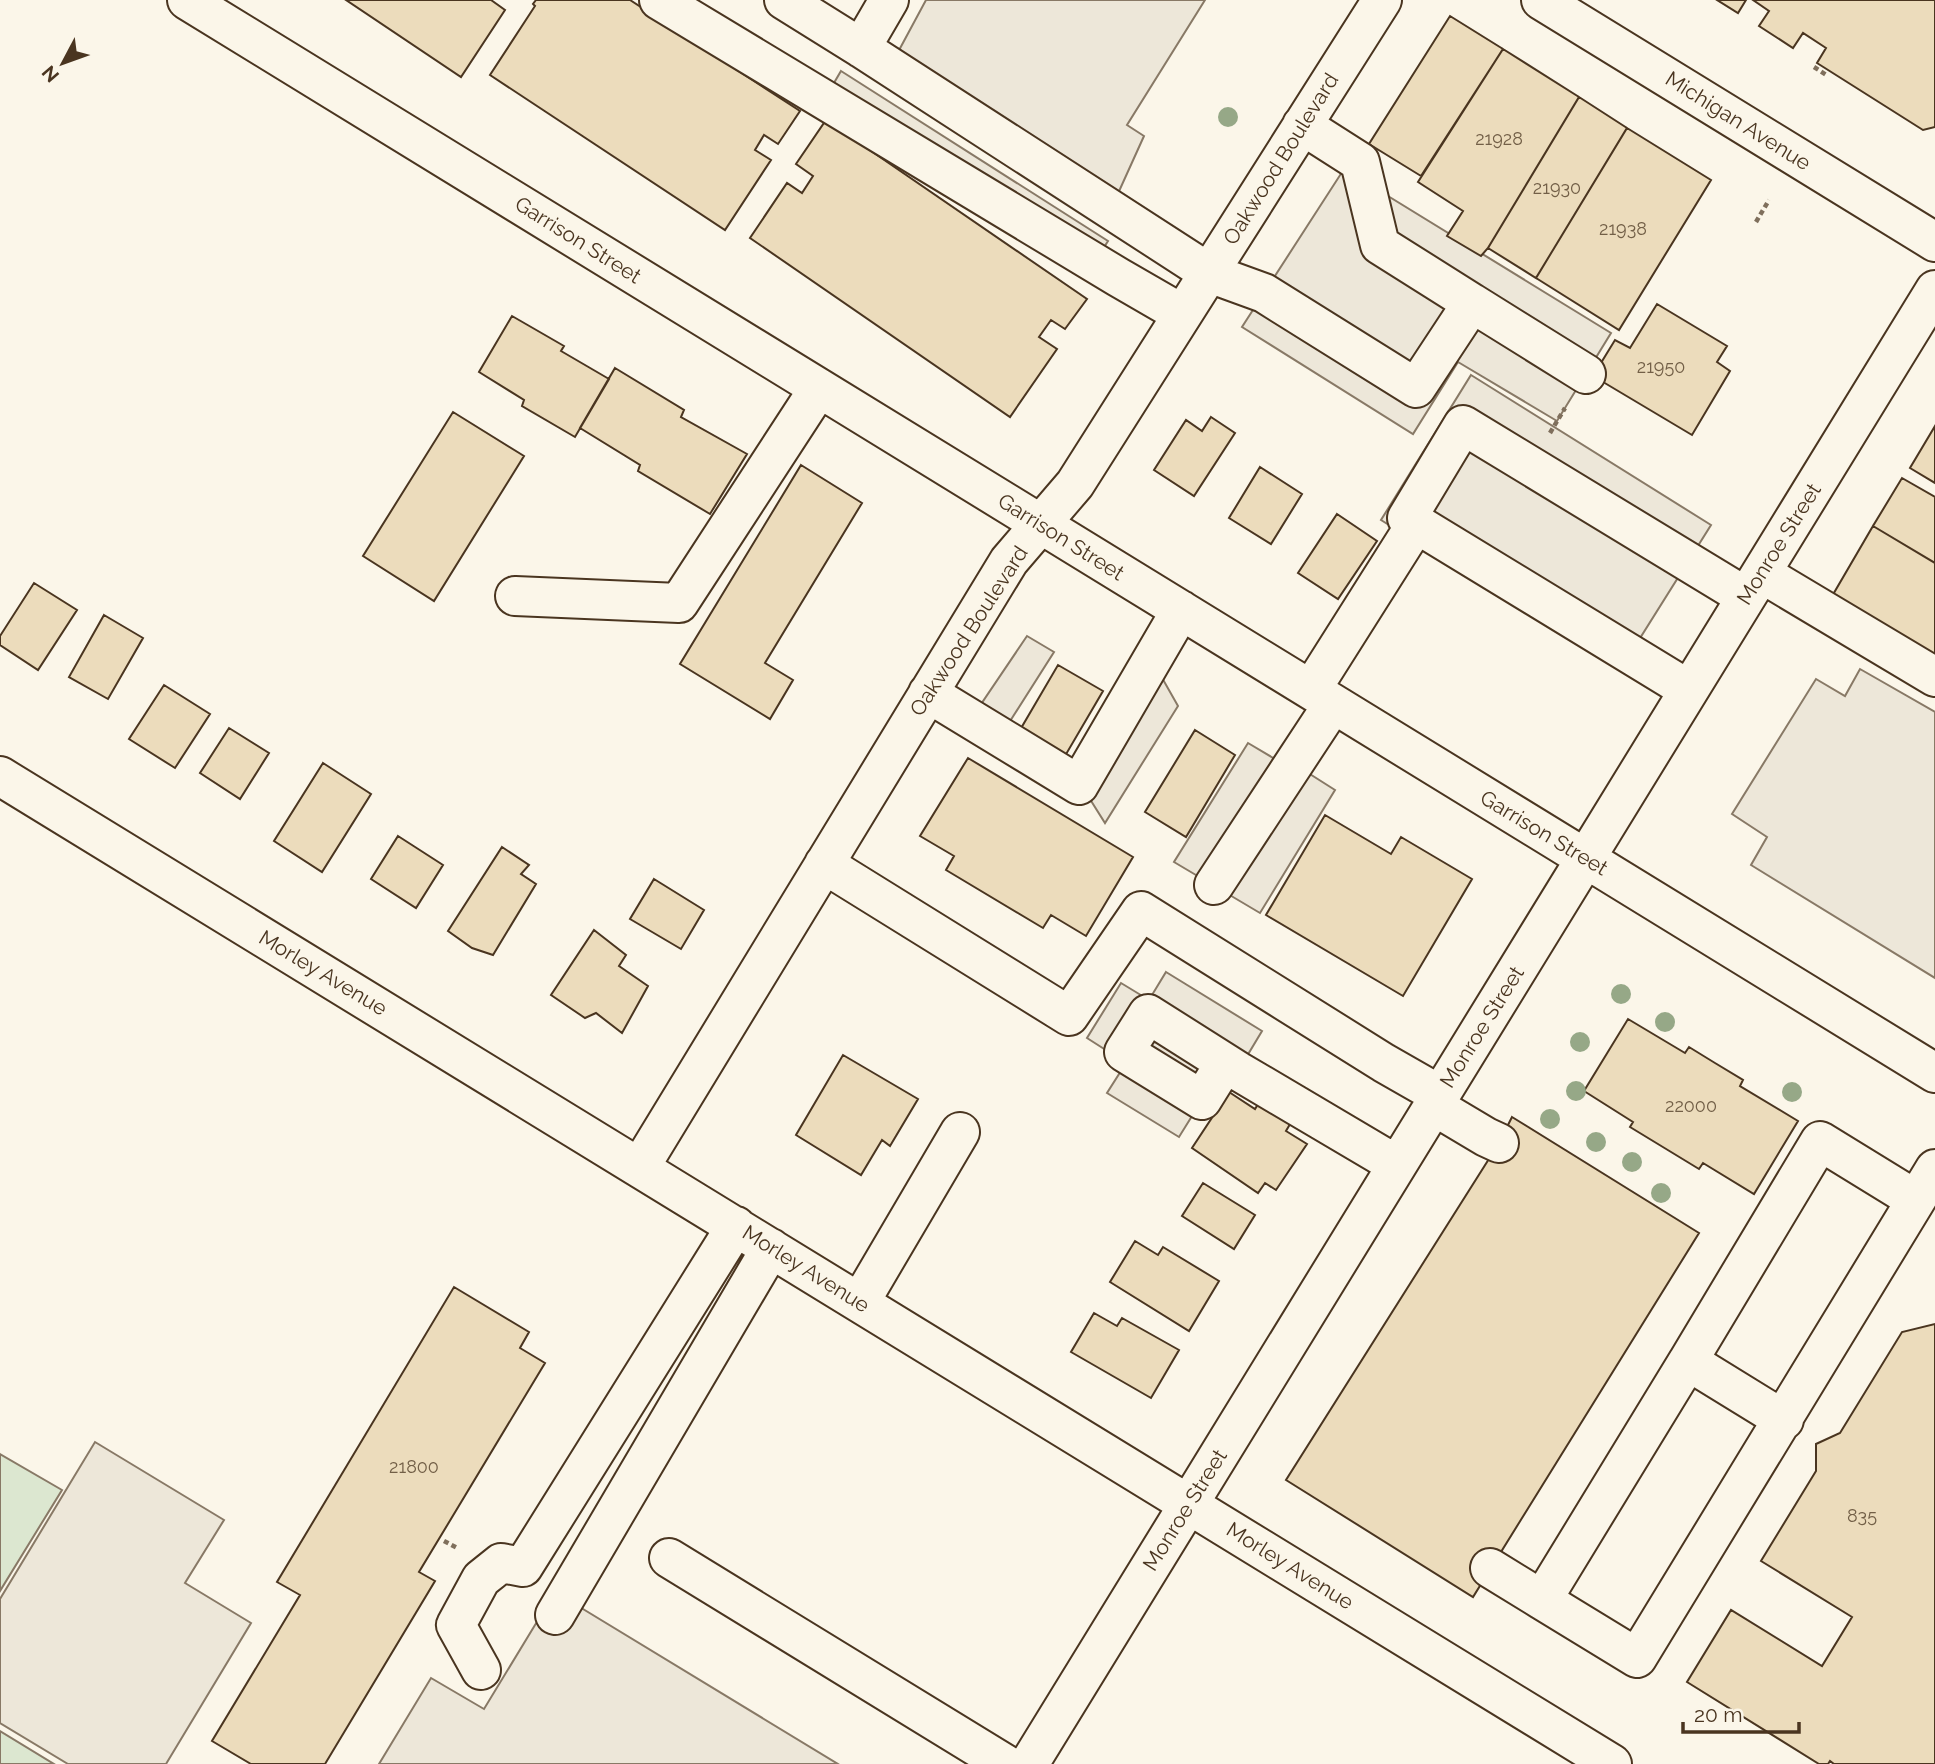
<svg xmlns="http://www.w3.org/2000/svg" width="1935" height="1764" viewBox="0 0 1935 1764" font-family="Raleway,sans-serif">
<rect width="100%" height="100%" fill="#fbf6e9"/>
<path fill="#dce7d0" stroke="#887966" stroke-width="2" d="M0,1454L62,1490L0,1591Z
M0,1731L54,1764H0Z"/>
<path fill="#ede7d9" stroke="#887966" stroke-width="2" d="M926,0H1205L1127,125L1144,136L1111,209L890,67Z
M841,71L1108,241L1094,263L824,100Z
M1344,169L1611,333L1557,421L1458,362L1413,434L1242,327Z
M1471,375L1711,525L1620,670L1381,520Z
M1027,636L1054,652L1000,737L971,719Z
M1860,669L1935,712V978L1751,865L1767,837L1732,814L1816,679L1845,696Z
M1161,676L1178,706L1105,823L1088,796Z
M1248,743L1290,768L1294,764L1335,790L1260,913L1174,862Z
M1166,972L1262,1031L1238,1071L1202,1100L1179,1137L1107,1093L1126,1063L1087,1038L1121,983L1149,1000Z
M95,1442L224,1520L185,1583L251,1623L166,1764H68L0,1723V1599Z
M555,1592L838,1764H379L431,1678L484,1709Z"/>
<path fill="#ecdcbc" stroke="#4a3520" stroke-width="2" d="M346,0H491L505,10L461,77Z
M536,0H630L800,111L778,144L764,135L755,150L771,160L725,230L490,75L535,6L533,4Z
M1717,0H1746L1738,13Z
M1753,0H1935V127L1923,130L1817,63L1826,48L1803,33L1793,48L1759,26L1769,11Z
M1450,16L1503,49L1421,176L1369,144Z
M1503,49L1579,97L1488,248L1481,256L1447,236L1463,211L1418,182Z
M1579,97L1627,128L1536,278L1488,248Z
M826,120L1087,299L1065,329L1051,320L1039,337L1057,349L1010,417L750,238L787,183L802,193L813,176L796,164Z
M1627,128L1711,180L1619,330L1536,278Z
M1657,304L1727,346L1717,362L1730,371L1692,435L1593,376L1615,340L1630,348Z
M512,316L564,346L561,351L609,379L575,437L522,406L524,400L479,372Z
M615,368L684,410L681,417L747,454L710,514L638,471L640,465L580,428Z
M453,412L524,456L434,601L363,556Z
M1211,417L1235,433L1194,496L1154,470L1186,420L1202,431Z
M1935,426V483L1910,468Z
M801,465L862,503L765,663L793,680L770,719L680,664Z
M1260,467L1302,494L1271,544L1229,518Z
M1902,478L1935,497V563L1873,526Z
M1337,514L1377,541L1338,599L1298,573Z
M1873,526L1935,563V659L1831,598Z
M34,583L77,610L38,670L0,645V636Z
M104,615L143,638L108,699L69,677Z
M1058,665L1103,691L1065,756L1020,730Z
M164,685L210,714L175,768L129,739Z
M229,728L269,753L240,799L200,773Z
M1195,730L1235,755L1186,837L1145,812Z
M968,758L1133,857L1086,936L1051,915L1043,928L946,870L954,856L920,836Z
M323,763L371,794L322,872L274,841Z
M1325,815L1391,854L1401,837L1472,879L1403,996L1266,915Z
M398,836L443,865L416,908L371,879Z
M502,847L529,865L521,874L536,884L493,955L472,948L448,931Z
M654,879L704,910L681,949L630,919Z
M594,930L626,955L619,966L648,986L622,1033L596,1013L585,1018L551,995Z
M1628,1019L1685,1053L1689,1047L1715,1063L1743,1080L1740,1086L1798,1121L1754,1194L1703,1163L1699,1169L1630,1127L1633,1122L1584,1091Z
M843,1055L918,1099L890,1146L882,1140L861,1175L796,1135Z
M1229,1092L1255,1109L1262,1098L1293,1119L1286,1131L1307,1144L1276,1190L1265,1183L1258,1193L1192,1148Z
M1512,1117L1699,1233L1473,1597L1286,1480L1499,1143Z
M1203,1183L1255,1215L1234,1249L1182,1216Z
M1135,1241L1158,1255L1163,1247L1219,1281L1189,1331L1110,1282Z
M454,1287L529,1332L520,1348L545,1363L419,1572L435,1581L325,1764H251L212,1741L300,1595L277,1582Z
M1094,1313L1117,1326L1122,1318L1179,1350L1151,1398L1071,1352Z
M1935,1324V1764H1834L1830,1761L1828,1764H1819L1687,1682L1731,1610L1822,1666L1852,1617L1761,1561L1816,1471V1444L1840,1433L1902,1332Z"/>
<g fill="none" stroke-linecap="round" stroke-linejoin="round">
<g stroke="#4a3520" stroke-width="42">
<path id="minor" d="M187,0L1935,1073
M659,0L1118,277L1182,314
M784,0L861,48L1209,273L1264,293L1416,388L1472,303L1586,374
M861,48L889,0
M1302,125L1360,162L1380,245L1472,303
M1761,573L1935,677
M515,596L679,603L819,388
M1311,690L1416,524
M1689,690L1407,518L1463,425L1746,597
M928,693L1079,785L1181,610
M0,776L1612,1764
M824,864L1069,1016L1141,911L1384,1063L1440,1095
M1214,885L1333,704
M1225,1063L1202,1100L1124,1052L1148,1014L1238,1071L1397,1165
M1434,1106L1486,1137L1499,1143
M640,1167L1009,561L1075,484L1382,0
M860,1302L960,1132
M1688,1361L1820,1141L1916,1200
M1784,1420L1688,1361L1542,1600L1637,1658L1935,1169
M669,1558L1005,1764
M1490,1568L1542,1600
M555,1615L771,1248
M481,1670L456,1625L481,1579L501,1563L523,1567L736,1226
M1029,1764L1935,290"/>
</g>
<g stroke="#4a3520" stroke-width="42">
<path id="major" d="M1541,0L1935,242"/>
</g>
<path stroke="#7f6f5c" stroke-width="4.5" stroke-dasharray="5 3.5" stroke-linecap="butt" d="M1814,67L1828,76
M1756,222L1769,200
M1550,433L1565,408
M444,1541L459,1549"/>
<use href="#minor" stroke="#fbf6e9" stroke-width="38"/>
<use href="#major" stroke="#fbf6e9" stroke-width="38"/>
</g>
<g fill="#96a887">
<circle cx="1228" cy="117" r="10"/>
<circle cx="1621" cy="994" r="10"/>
<circle cx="1665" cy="1022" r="10"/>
<circle cx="1580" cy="1042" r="10"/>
<circle cx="1576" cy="1091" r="10"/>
<circle cx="1792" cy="1092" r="10"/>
<circle cx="1550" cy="1119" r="10"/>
<circle cx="1596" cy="1142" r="10"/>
<circle cx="1632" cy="1162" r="10"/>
<circle cx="1661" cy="1193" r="10"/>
</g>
<g text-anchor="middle" stroke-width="5" stroke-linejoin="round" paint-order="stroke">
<g font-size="18" fill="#725f47">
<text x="1499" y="145">21928</text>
<text x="1557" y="194">21930</text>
<text x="1623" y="235">21938</text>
<text x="1661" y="373">21950</text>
<text x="1691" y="1112">22000</text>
<text x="414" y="1473">21800</text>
<text x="1862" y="1522">835</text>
</g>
<g font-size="21" fill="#4a3520" stroke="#fbf6e9">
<text transform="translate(1738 121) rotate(32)" y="7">Michigan Avenue</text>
<text transform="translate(1281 159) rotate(-58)" y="7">Oakwood Boulevard</text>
<text transform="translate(578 240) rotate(32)" y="7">Garrison Street</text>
<text transform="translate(1061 537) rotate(32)" y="7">Garrison Street</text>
<text transform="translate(1779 544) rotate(-58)" y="7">Monroe Street</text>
<text transform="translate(969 631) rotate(-57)" y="7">Oakwood Boulevard</text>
<text transform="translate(1544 833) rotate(31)" y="7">Garrison Street</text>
<text transform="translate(323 973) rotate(31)" y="7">Morley Avenue</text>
<text transform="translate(1482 1027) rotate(-58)" y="7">Monroe Street</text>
<text transform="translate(806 1269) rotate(32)" y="7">Morley Avenue</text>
<text transform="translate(1185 1510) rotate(-58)" y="7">Monroe Street</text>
<text transform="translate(1290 1566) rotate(32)" y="7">Morley Avenue</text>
</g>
</g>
<g transform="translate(63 63) rotate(229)" stroke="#fbf6e9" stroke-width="5" paint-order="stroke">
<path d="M0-5L12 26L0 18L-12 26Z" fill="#4a3520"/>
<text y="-10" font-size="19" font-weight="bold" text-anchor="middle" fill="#4a3520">N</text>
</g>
<path d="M1683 1722v10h116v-10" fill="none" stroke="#4a3520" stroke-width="3.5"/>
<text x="1694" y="1722" font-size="21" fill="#4a3520" stroke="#fbf6e9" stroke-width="5" paint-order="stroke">20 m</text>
</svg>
